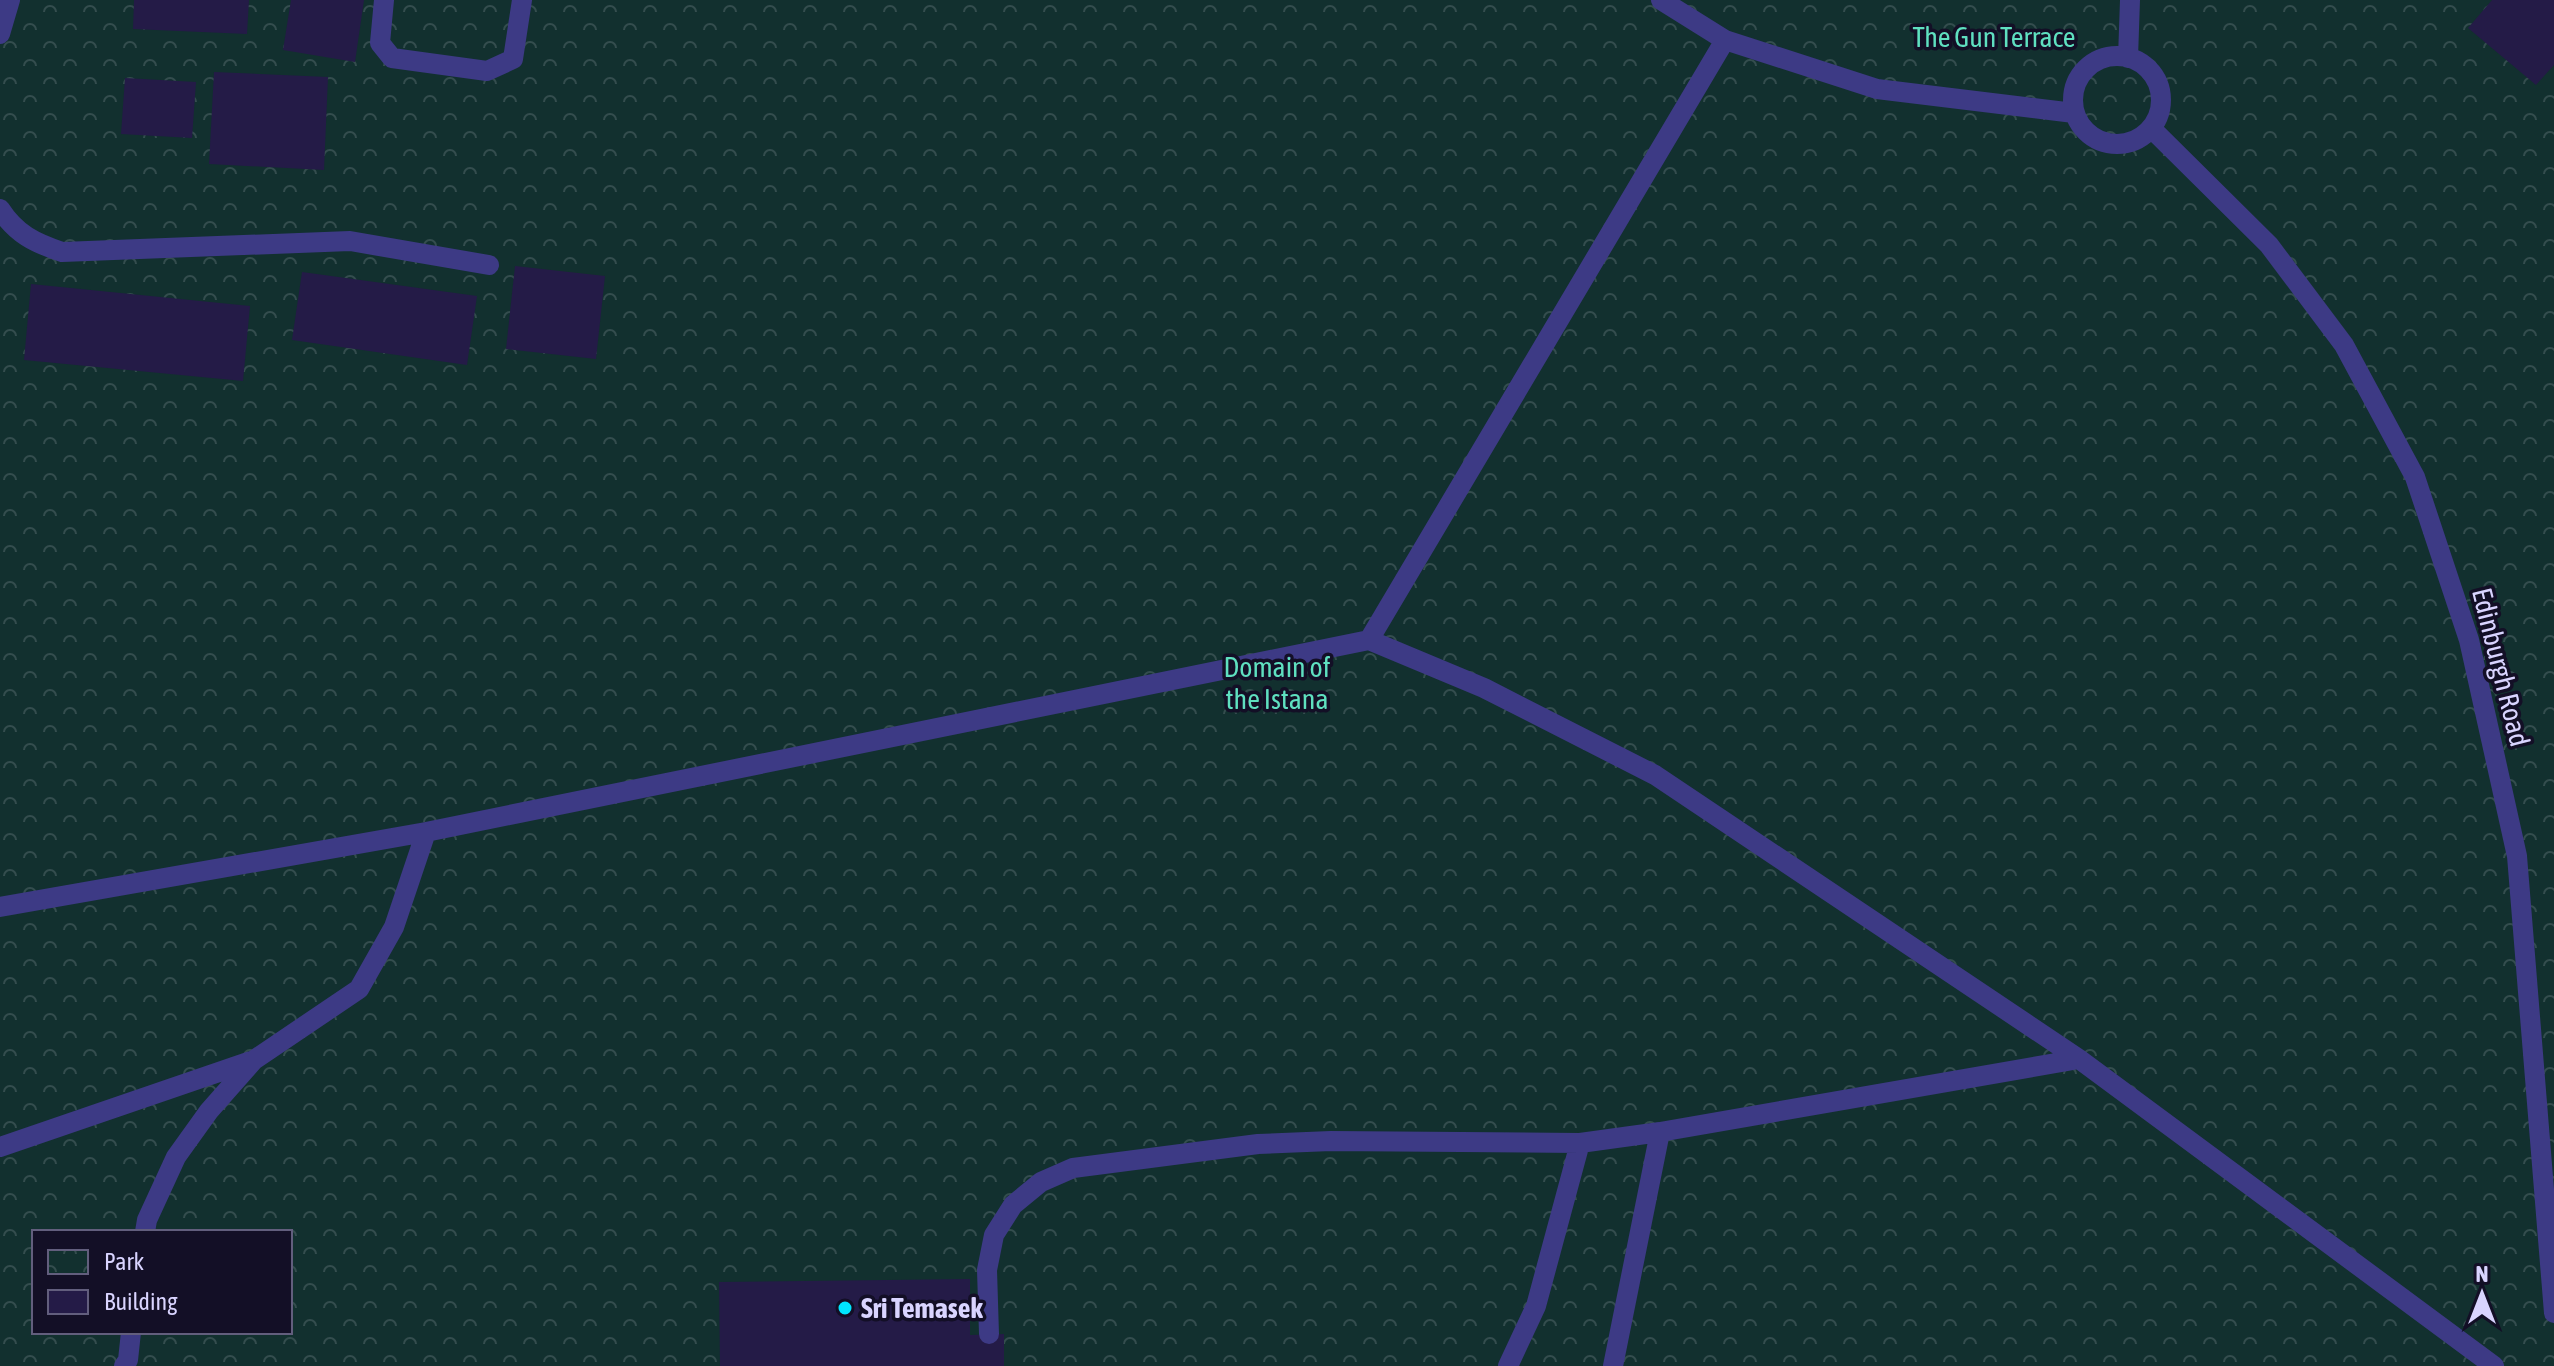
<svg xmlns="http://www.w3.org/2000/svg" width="2554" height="1366" viewBox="0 0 2554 1366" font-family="'Asap Condensed',sans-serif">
<defs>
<pattern id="park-crowns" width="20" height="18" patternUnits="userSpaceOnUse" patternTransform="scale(2)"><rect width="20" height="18" fill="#12302f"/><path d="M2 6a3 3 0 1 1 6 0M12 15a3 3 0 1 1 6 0" fill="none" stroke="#344d4e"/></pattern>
</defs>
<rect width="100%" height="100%" fill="#130f26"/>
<path fill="url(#park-crowns)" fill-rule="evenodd" d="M0,0H2554V1366H0ZM34,1232H290V1332H34Z"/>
<path fill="#241b47" d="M134,0H249L247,34L133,29Z
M291,0H364L355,62L283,50Z
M2492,0H2554V65L2536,85L2468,28Z
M214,72L328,77L324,170L209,164Z
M125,78L196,82L192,138L121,134Z
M515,266L605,276L596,359L506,349Z
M302,272L477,296L467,365L292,340Z
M31,284L250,306L243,381L24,360Z
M970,1279V1335L1004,1334V1366H720L719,1282Z"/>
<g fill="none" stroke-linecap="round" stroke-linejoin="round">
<path stroke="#3d3a85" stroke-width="20" d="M384,0L380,43L392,58L487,71L513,59L522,0
M1661,0L1725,40L1877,89L2074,113
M0,34L10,0
M2073 100a44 44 0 1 1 88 0a44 44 0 1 1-88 0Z
M2128,58L2130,0
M2151,128L2269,245L2344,345L2415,477L2469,640L2517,856L2554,1313
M0,209C16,234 35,243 62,252L350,241L489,265
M1369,640L1725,40
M0,907L426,832L1369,640L1484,688L1655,775L2079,1059L2494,1366
M0,1147L251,1061
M145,1232L147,1220L176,1157L209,1111L254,1060L359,989L394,927L426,832
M989,1334L987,1270L994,1235L1013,1205L1041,1182L1073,1168L1258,1144L1331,1141L1580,1143L1660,1132L2079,1059
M124,1366L128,1360L131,1332
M1508,1366L1536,1306L1580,1143
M1613,1366L1660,1132"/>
</g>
<circle fill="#00e5ff" stroke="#130f26" stroke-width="3" cx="845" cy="1308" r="8"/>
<g text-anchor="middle" stroke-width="7" stroke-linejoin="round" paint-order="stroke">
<g font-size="28" fill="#5fe0c0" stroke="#130f26">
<text x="1994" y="47">The Gun Terrace</text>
<text x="1277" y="677">Domain of<tspan x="1277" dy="32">the Istana</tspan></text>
</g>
<g font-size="28" fill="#d9d4ff" stroke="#130f26">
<text transform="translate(2501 667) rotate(76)" y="10">Edinburgh Road</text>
</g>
<g font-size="28" font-weight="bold" fill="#d9d4ff" stroke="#130f26" text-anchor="start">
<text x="861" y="1318">Sri Temasek</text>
</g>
</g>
<rect x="32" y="1230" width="260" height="104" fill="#130f26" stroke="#625e7d" stroke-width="2"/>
<rect x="48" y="1250" width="40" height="24" fill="url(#park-crowns)" stroke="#625e7d" stroke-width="2"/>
<text x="104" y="1270" font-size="24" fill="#d9d4ff">Park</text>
<rect x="48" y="1290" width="40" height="24" fill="#241b47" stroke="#625e7d" stroke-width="2"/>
<text x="104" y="1310" font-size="24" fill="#d9d4ff">Building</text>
<g transform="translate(2482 1294)" stroke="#130f26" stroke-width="6" paint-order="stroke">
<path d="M0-6L14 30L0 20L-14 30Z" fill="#d9d4ff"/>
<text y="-12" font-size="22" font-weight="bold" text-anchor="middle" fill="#d9d4ff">N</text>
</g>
</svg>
